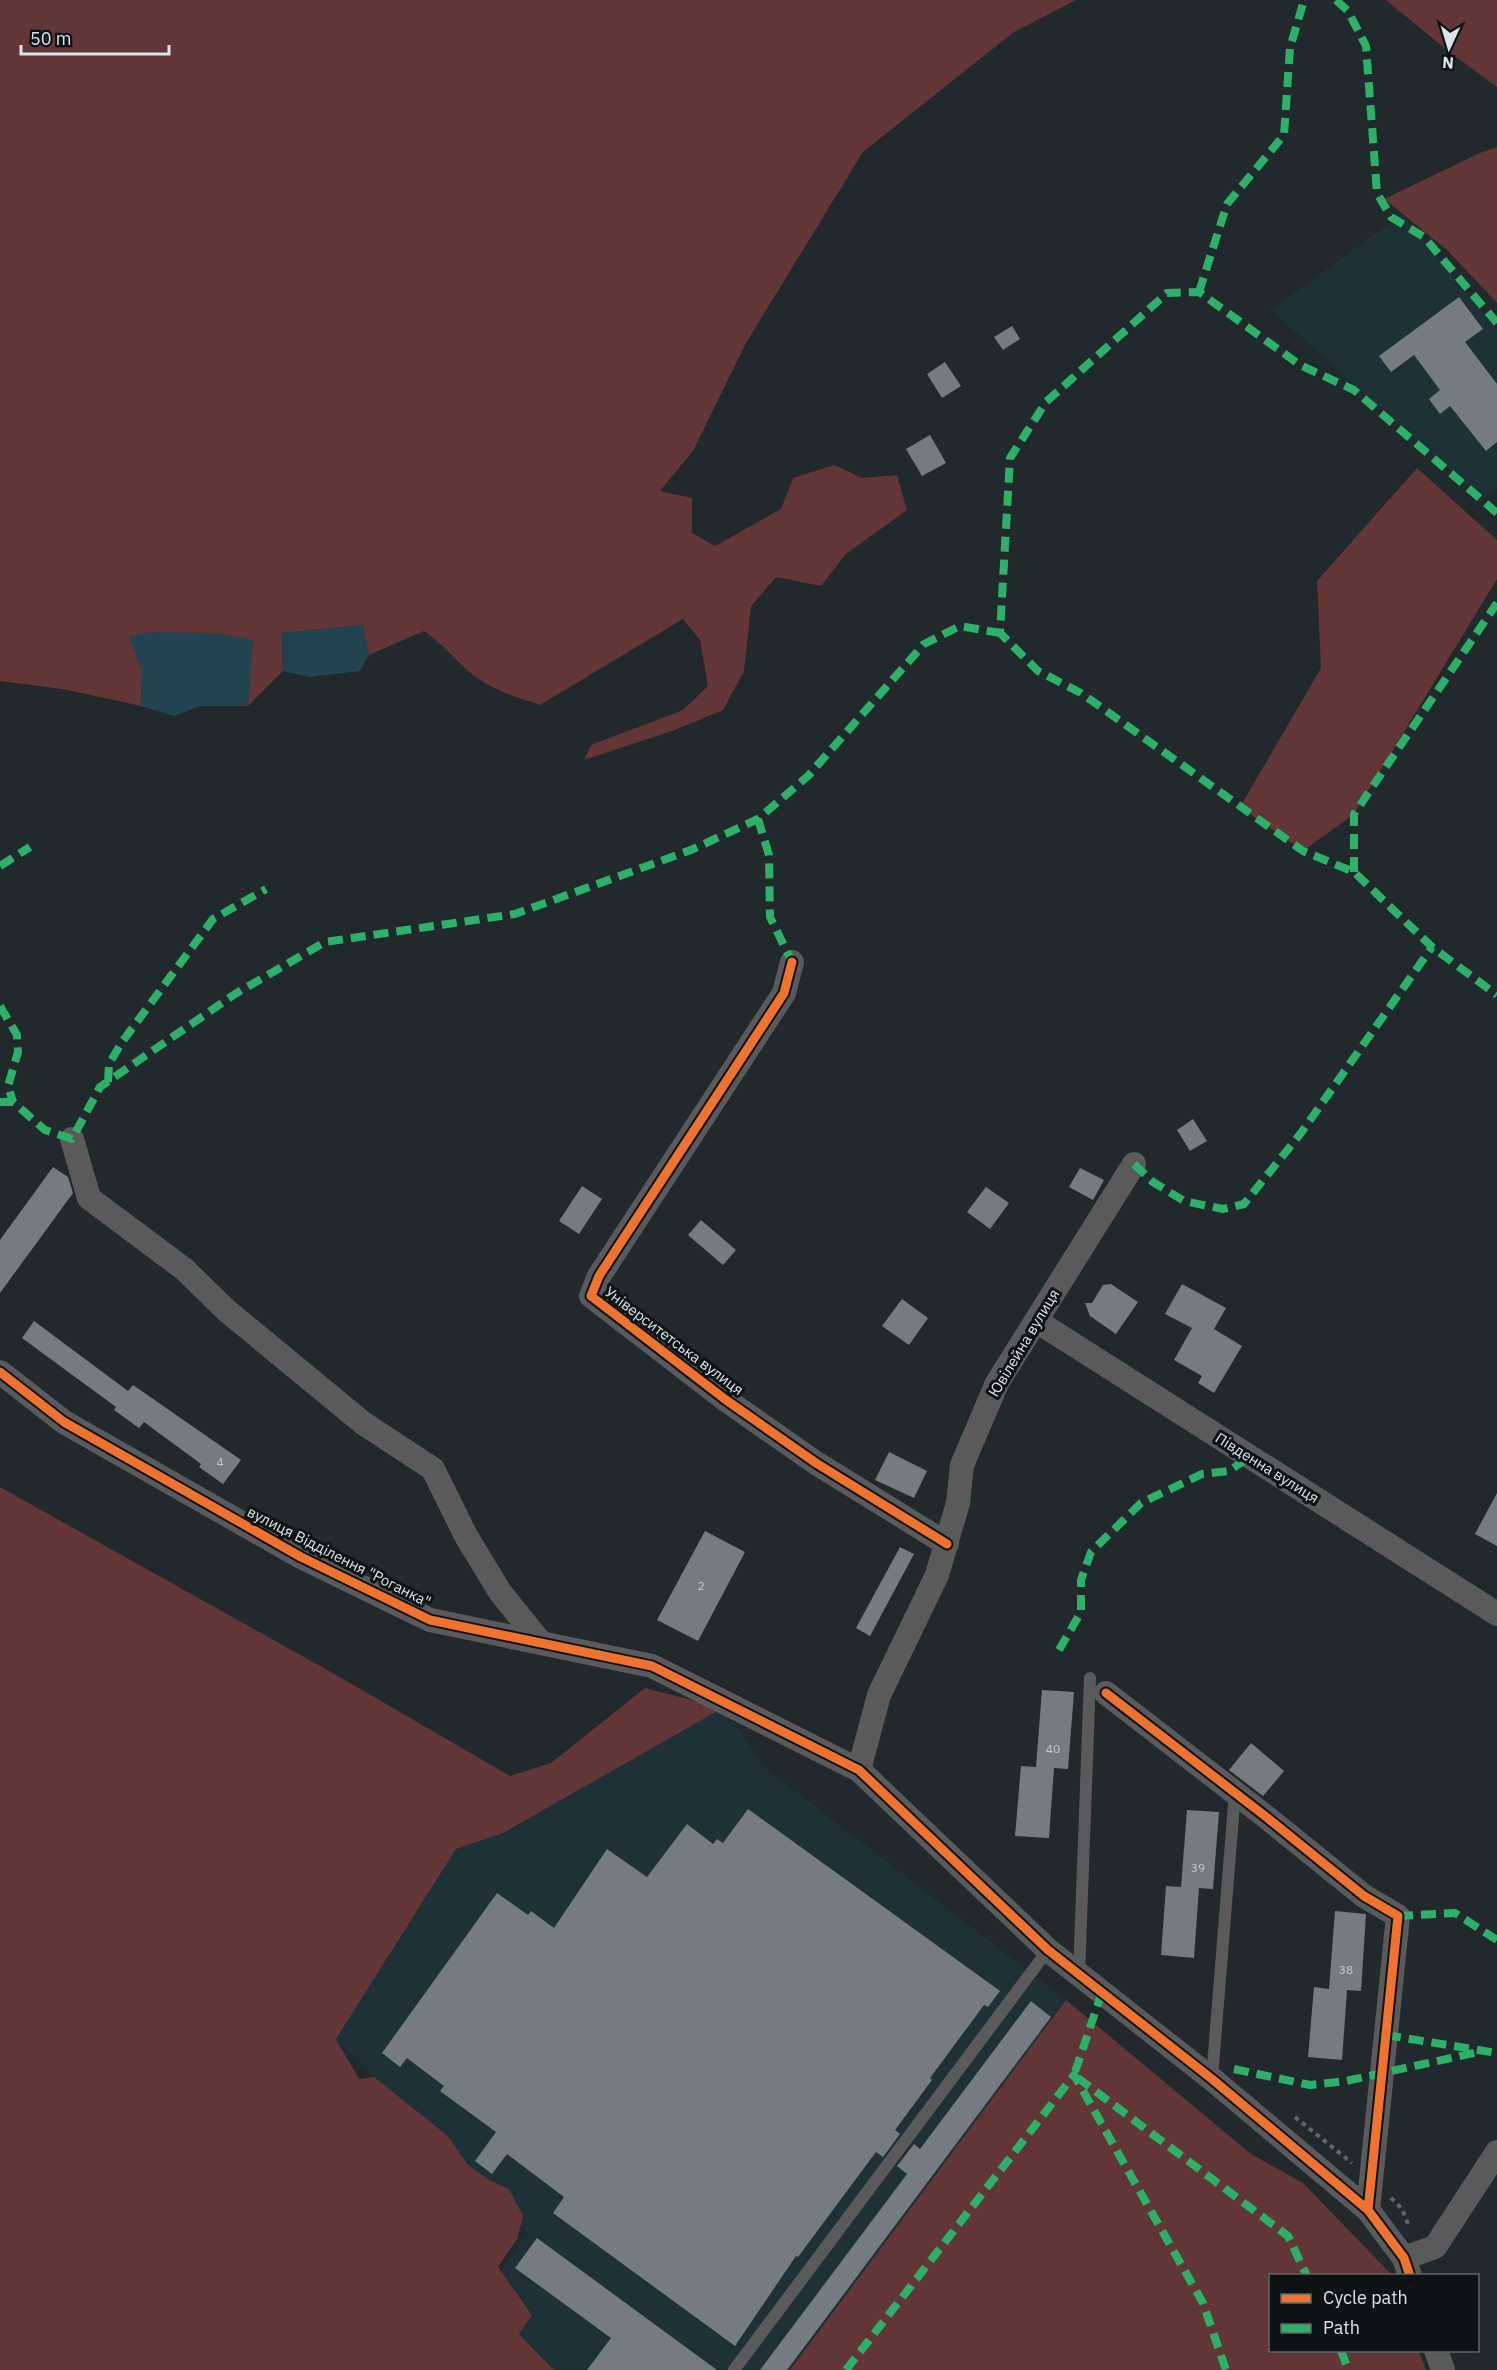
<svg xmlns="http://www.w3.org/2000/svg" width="1497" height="2370" viewBox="0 0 1497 2370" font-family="'IBM Plex Sans',sans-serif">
<rect width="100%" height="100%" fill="#21292c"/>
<path fill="#1d3137" d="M1402,214L1497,330V489L1483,500L1271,310Z
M723,1708L767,1769L1066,2000L790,2370H554L519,2334L532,2315L501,2271L528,2232L336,2039L456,1849L504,1833Z"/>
<path fill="#623536" d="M0,0H1076L1014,32L863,152L746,343L693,451L660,491L692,498V533L715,546L781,509L793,478L834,465L862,478L897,475L907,510L846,554L821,586L776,577L751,606L744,671L723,710L675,730L584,760L591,745L683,710L708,686L700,640L683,619L540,705C513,696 486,688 465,668C451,655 440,642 424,631L369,655L363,625L282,633L283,671L248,706L252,640L142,673L141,706L63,689L0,681Z
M1386,0H1497V87L1448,51Z
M1497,147V303L1447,250L1384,199L1480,153Z
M1417,468L1497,540V579L1354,814L1303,851L1240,807L1321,668L1317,581Z
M0,1487L345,1680L510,1776L551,1763L645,1688L723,1708L503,1833L456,1849L336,2039L359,2079L374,2077L448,2136L467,2164L489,2180L509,2189L523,2216L517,2239L498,2267L532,2315L519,2334L554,2370H0Z
M1066,2000L1251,2154L1303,2183L1392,2275L1270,2276V2350L1419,2351L1426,2370H790Z"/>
<path fill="#214450" d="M363,625L369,655L360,671L309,677L283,671L282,633Z
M151,632L216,633L253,640L248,706H200L174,716L141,706L142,673L129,636Z"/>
<path fill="#757c7f" d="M1459,297L1483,329L1465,342L1497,384V442L1486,451L1450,406L1440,414L1429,399L1440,390L1414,355L1391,372L1379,356Z
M1012,326L1020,339L1003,350L994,337Z
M945,362L961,386L942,398L927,374Z
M930,435L946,463L922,476L906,449Z
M1193,1119L1207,1141L1190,1151L1177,1130Z
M53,1167L68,1177L73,1193L0,1293V1240Z
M1080,1168L1104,1180L1093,1200L1069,1187Z
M582,1186L602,1199L579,1234L559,1221Z
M986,1187L1009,1203L990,1229L967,1212Z
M701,1220L736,1250L723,1265L688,1235Z
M1111,1284L1138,1302L1116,1334L1090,1316L1085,1303H1092L1103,1285Z
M1182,1284L1226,1308L1214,1329L1242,1346L1214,1393L1198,1383L1202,1376L1174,1360L1192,1328L1165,1314Z
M902,1299L928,1318L909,1345L882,1326Z
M34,1321L128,1391L133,1385L241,1460L223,1484L199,1467L201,1464L144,1422L139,1428L114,1410L116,1407L22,1338Z
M889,1452L927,1471L914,1498L875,1480Z
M1497,1493V1546L1475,1534Z
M705,1531L745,1552L698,1641L657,1620Z
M900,1547L914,1554L870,1636L856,1628Z
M1042,1690L1074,1692L1068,1769L1054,1768L1049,1838L1015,1836L1021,1766L1036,1767Z
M1251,1743L1284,1771L1263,1796L1229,1770Z
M748,1809L1000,1991L988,2007L984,2005L930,2078L932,2080L895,2130L900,2134L883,2157L876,2152L798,2257L796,2256L735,2346L553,2213L564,2197L507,2154L492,2174L475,2161L496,2132L440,2091L444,2086L407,2058L400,2067L382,2053L497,1893L528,1915L531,1911L554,1928L607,1849L647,1877L687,1824L713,1844L717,1839L723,1843Z
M1187,1810L1219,1812L1213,1889L1199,1888L1194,1958L1161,1955L1166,1886L1181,1887Z
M1335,1911L1366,1914L1361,1991L1347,1990L1342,2060L1308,2057L1314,1987L1329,1989Z
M1031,2001L1051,2017L787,2370H760L907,2174L897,2166L914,2144L920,2149Z
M537,2238L717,2370H587L611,2338L515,2268Z"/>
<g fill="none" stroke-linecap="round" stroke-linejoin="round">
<path stroke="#656667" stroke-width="4" stroke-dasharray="4.5 4.5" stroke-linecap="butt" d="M1295,2117L1352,2163
M1391,2198L1402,2209L1409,2227"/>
<path stroke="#5b5a5b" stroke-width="12" d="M1079,1975L1090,1678
M1212,2078L1235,1792
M734,2370L1048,1950"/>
<path stroke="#5b5a5b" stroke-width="24" d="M792,962L784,993L599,1276L591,1296L726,1400L816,1463L947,1544
M72,1139L89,1198L184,1269L226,1310L363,1423L433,1469L466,1536L500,1592L541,1643
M1038,1322L1497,1614
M0,1372L64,1422L301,1557L430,1620L652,1666L859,1770L1048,1950L1212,2079L1368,2210L1404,2258L1410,2276
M1106,1693L1265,1816L1364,1896L1398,1916L1368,2210
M859,1770L879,1695L937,1575L958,1503L962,1465L997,1383L1134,1164
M1404,2258L1435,2247L1497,2152
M1436,2350L1443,2370"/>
<path stroke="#2db169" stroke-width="8" stroke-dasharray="15 8" stroke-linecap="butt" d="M1336,0L1348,11L1366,46L1377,193L1391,217L1424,237L1497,323
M1199,292L1227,204L1284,135L1290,48L1304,0
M1497,513L1354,390L1300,365L1199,292L1167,293L1046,402L1010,458L1000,633L1038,671L1081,693L1303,851L1354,872L1432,947L1497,995
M758,819L769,855L770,917L792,962
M0,866L30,847
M1354,872V814L1497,603
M0,1006L17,1035L18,1052L8,1086L13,1102
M108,1082L109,1064L122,1042L213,919L266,889
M0,1102H13L45,1130L72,1139L100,1087L235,994L325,942L515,914L691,850L758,819L808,776L924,644L960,626L1000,633
M1134,1164L1153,1182L1184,1201L1223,1209L1244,1204L1301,1133L1432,947
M1059,1650L1081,1612V1580L1091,1552L1141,1503L1202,1474L1229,1471L1249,1457
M1398,1916L1455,1913L1497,1940
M1102,1992L1074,2075L1288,2236L1307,2276
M1386,2035L1497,2053
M1234,2069L1310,2085L1346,2081L1483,2051
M1341,2350L1348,2370
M846,2370L1074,2075L1203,2303L1226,2370"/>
<g stroke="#0d1315" stroke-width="13">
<path id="cycleway" d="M792,962L784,993L599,1276L591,1296L726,1400L816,1463L947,1544
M0,1372L64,1422L301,1557L430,1620L652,1666L859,1770L1048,1950L1212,2079L1368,2210L1404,2258L1410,2276
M1106,1693L1265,1816L1364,1896L1398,1916L1368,2210"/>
</g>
<use href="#cycleway" stroke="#ef722f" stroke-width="9"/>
</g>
<g text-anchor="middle" stroke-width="6" stroke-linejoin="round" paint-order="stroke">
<g font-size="12" fill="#c2cacd">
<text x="220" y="1466">4</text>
<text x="701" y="1590">2</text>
<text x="1053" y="1753">40</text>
<text x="1198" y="1872">39</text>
<text x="1346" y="1974">38</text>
</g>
<g font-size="15" fill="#dbe4e7" stroke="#0d1315">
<text transform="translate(674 1341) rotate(37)" y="5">Університетська вулиця</text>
<text transform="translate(1024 1343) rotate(-59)" y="5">Ювілейна вулиця</text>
<text transform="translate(1267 1468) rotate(32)" y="5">Південна вулиця</text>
<text transform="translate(339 1557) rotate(27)" y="5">вулиця Відділення "Роганка"</text>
</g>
</g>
<rect x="1269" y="2274" width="210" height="78" fill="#0d1315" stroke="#5f6769" stroke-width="1.5"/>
<rect x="1281" y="2294" width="30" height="9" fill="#ef722f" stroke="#5f6769" stroke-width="1.5"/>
<text x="1323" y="2304" font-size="18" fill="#dbe4e7">Cycle path</text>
<rect x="1281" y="2324" width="30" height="9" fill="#2db169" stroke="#5f6769" stroke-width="1.5"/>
<text x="1323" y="2334" font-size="18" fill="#dbe4e7">Path</text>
<g transform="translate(1449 48) rotate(184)" stroke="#0d1315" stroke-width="4.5" paint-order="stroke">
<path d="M0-4.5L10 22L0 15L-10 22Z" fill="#dbe4e7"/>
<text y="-9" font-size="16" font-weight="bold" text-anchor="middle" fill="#dbe4e7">N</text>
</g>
<path d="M21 45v9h148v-9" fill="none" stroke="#dbe4e7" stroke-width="3"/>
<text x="30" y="45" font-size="18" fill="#dbe4e7" stroke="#0d1315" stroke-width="4.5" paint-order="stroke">50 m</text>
</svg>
